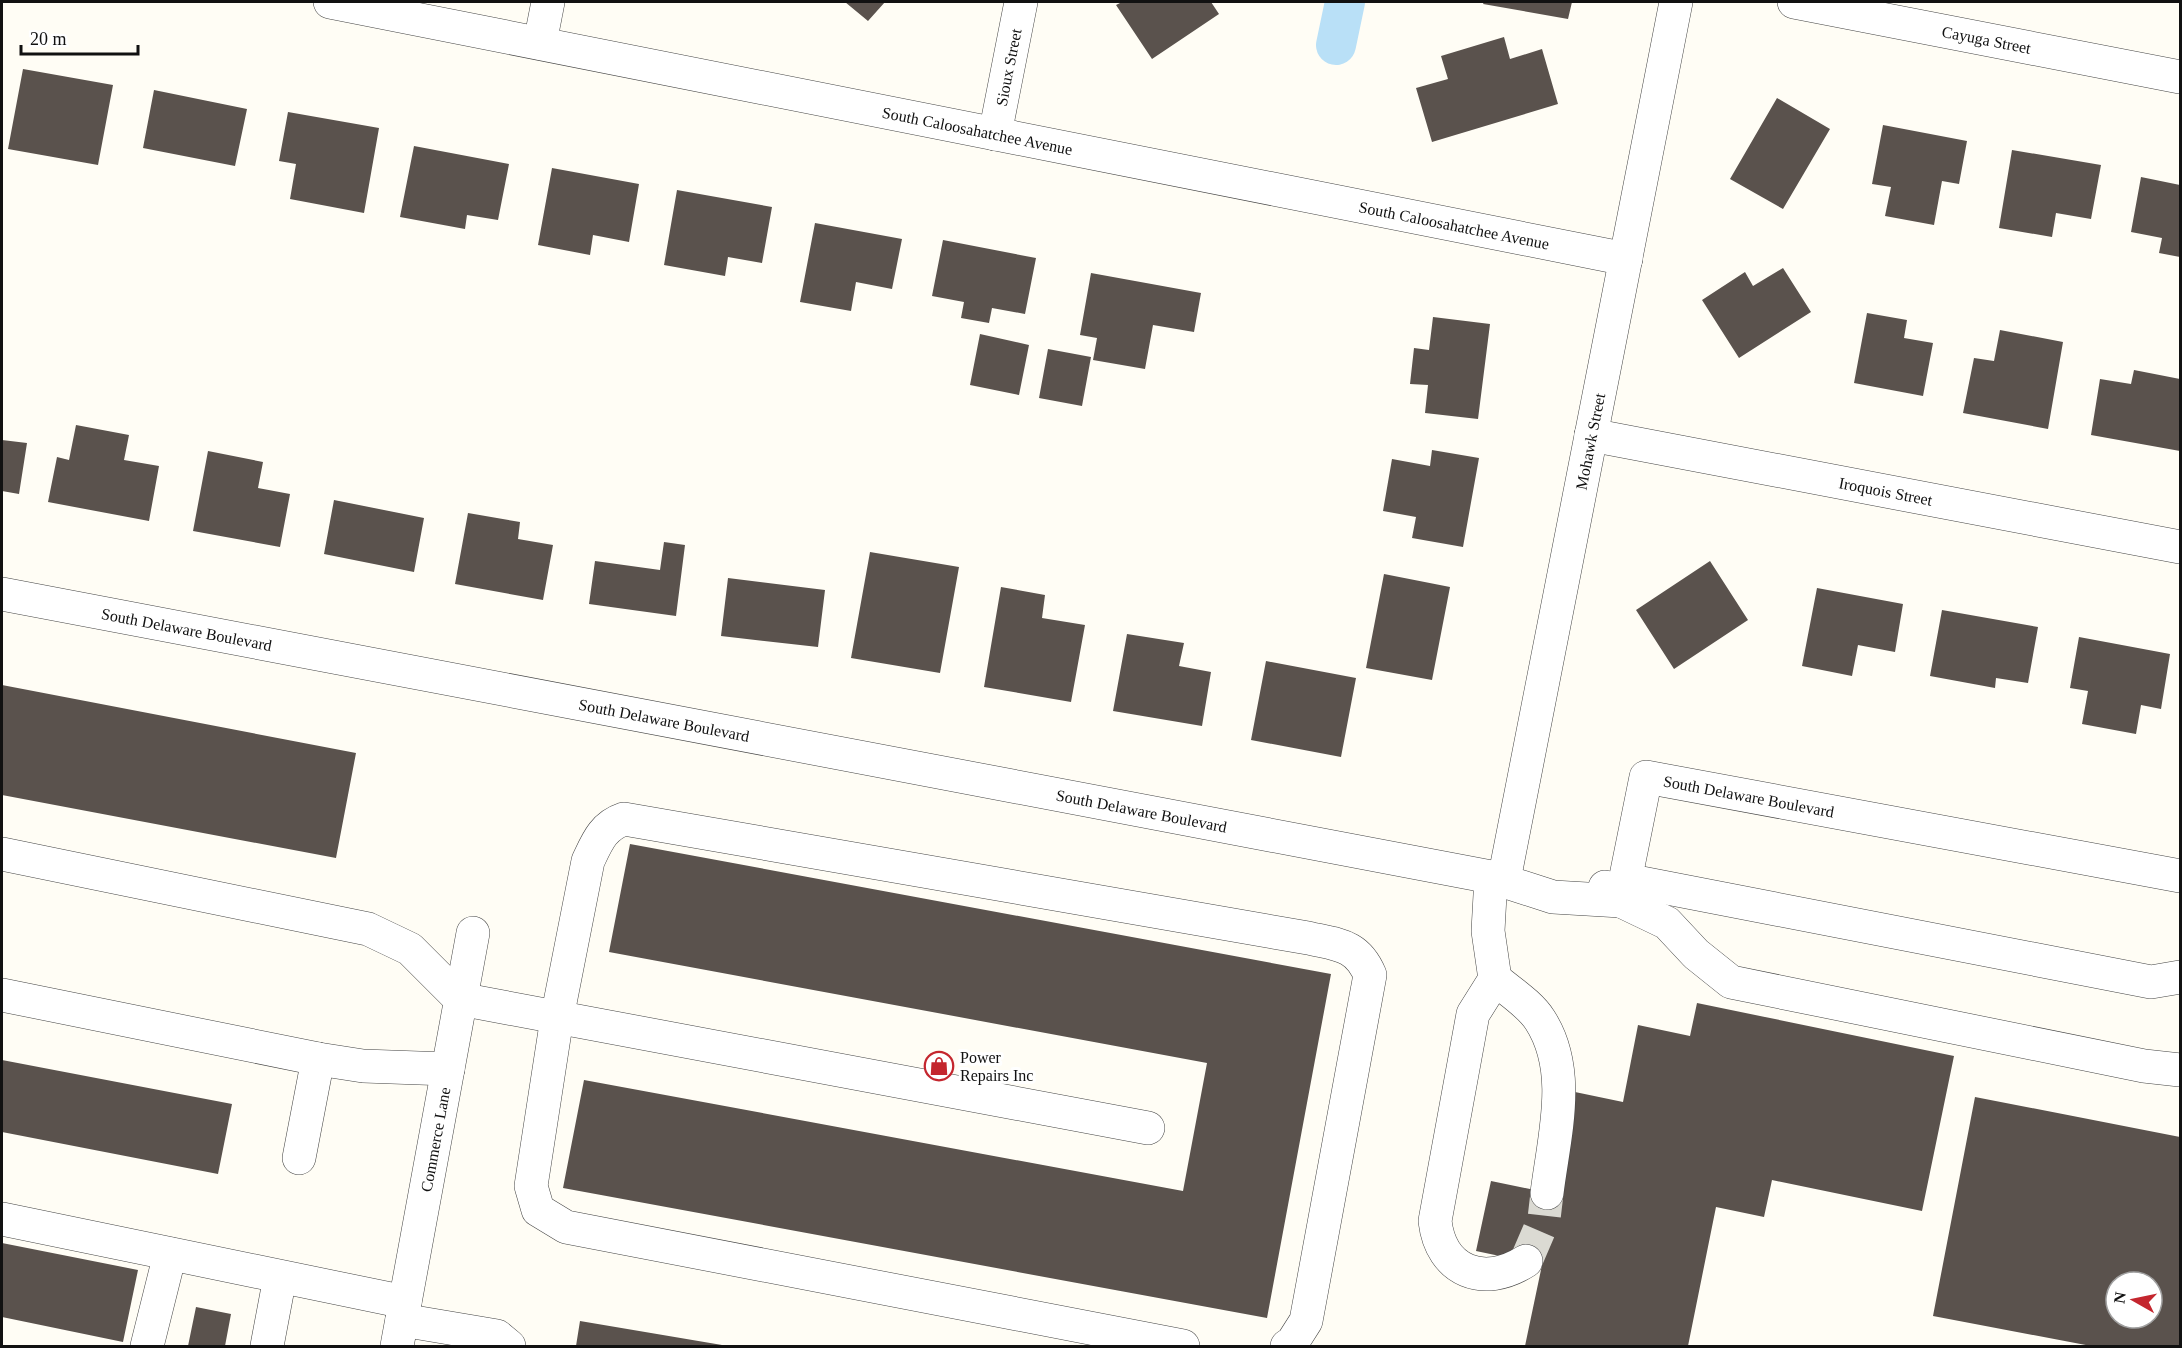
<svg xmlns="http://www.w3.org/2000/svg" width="2182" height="1348" viewBox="0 0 2182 1348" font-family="'Times New Roman',serif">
<rect width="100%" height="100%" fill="#fffdf5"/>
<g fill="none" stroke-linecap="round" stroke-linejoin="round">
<path stroke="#b9e0f7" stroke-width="40" d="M1336,45L1345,2"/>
</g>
<path fill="#5a524d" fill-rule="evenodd" d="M845,2H885L868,21Z
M1122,2H1211L1219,14L1152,59L1116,5Z
M1484,2H1572L1568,19L1483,4Z
M1504,37L1510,59L1542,49L1558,104L1432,142L1416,88L1448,79L1441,56Z
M23,69L113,85L98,165L8,149Z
M154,90L247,109L235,166L143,148Z
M1777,98L1830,129L1783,209L1730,179Z
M288,112L379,128L364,213L290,199L296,164L279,161Z
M1883,125L1967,141L1959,184L1942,181L1934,225L1885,216L1891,187L1872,184Z
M414,146L509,164L498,220L467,215L465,229L400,217Z
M2012,150L2101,165L2091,219L2056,213L2052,237L1999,228Z
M552,168L639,184L629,242L593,235L590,255L538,245Z
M2141,177L2180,185V257L2159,253L2162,238L2131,232Z
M677,190L772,207L762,263L728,257L725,276L664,265Z
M815,223L902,239L892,289L856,282L851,311L800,302Z
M943,240L1036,258L1025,314L992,308L989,323L961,318L964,302L932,296Z
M1783,268L1811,312L1739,358L1702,300L1745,272L1753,286Z
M1091,273L1201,293L1194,332L1153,325L1145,369L1093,360L1097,338L1080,335Z
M1867,313L1907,320L1904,338L1933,343L1923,396L1854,383Z
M1433,317L1490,324L1478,419L1425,413L1428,385L1410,384L1414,348L1429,350Z
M2000,330L2063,342L2048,429L1963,413L1974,358L1994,361Z
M980,334L1029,345L1019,395L970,385Z
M1048,349L1091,357L1082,406L1039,398Z
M2134,370L2180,379V451L2091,435L2100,379L2131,384Z
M76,425L129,435L124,460L159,466L149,521L48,502L57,457L69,460Z
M2,440L27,443L19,494L2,491Z
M1432,450L1479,458L1463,547L1412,538L1416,517L1383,511L1392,459L1430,466Z
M208,451L263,462L258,488L290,494L280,547L193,531Z
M334,500L424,518L414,572L324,554Z
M468,513L520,522L518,539L553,545L543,600L455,584Z
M664,542L685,545L676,616L589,604L595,561L660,570Z
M870,552L959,567L940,673L851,658Z
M1710,561L1748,620L1674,669L1636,610Z
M1384,574L1450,587L1432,680L1366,668Z
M728,578L825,590L818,647L721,636Z
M1001,587L1045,595L1042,618L1085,625L1071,702L984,687Z
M1817,588L1903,604L1895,652L1858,645L1852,676L1802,666Z
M1942,610L2038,627L2028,683L1996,678L1995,688L1930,676Z
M1127,634L1184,643L1179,666L1211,672L1202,726L1113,711Z
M2079,637L2170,654L2161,709L2141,705L2136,734L2082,724L2088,691L2070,688Z
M1266,661L1356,678L1341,757L1251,740Z
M2,685L356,753L336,858L2,795Z
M630,844L1331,974L1267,1318L563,1188L584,1080L1183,1191L1207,1063L609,952Z
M1697,1003L1954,1056L1922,1211L1772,1180L1764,1217L1716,1207L1688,1346H1525L1542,1265L1476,1251L1491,1181L1554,1194L1575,1092L1623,1102L1638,1025L1690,1036Z
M2,1060L232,1104L218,1174L2,1132Z
M1975,1097L2180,1137V1346H2091L1933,1316ZM2116,1282H2152V1318H2116Z
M2,1243L138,1270L123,1342L2,1317Z
M196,1307L231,1314L225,1346H188Z
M580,1321L722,1345V1346H576Z"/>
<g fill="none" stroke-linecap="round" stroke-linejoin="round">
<path stroke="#dbdad3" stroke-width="33" stroke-dasharray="33 16" stroke-linecap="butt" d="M1526,1261L1544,1219L1547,1193"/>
<g stroke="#444" stroke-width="34">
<g id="minor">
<path id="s1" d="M330,2L1626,259"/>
<path id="s2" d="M1794,2L2180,77"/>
<path d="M540,43L548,2"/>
<path id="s3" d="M995,134L1021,2"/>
<path id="s4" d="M1591,435L2180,547"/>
<path id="s5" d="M2,594L1491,877L1553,897L1621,901"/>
<path d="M2,854L368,929L410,949L460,999L1148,1128"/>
<path d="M1491,877L1488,931L1495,979"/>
<path id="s6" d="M1504,880L1676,2"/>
<path d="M1626,880L2151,982L2180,977"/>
<path d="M1605,887L1621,901L1667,923L1696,954L1731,982L2144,1066L2180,1070"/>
<path id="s7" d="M1621,901L1646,777L2180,876"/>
<path d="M2,995L318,1059L363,1066L448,1069"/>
<path d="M299,1158L318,1059"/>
<path d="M2,1219L405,1302"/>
<path d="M1526,1261C1484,1288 1441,1272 1435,1221L1473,1014L1495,979C1509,991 1530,1004 1540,1020C1573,1071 1554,1136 1547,1193"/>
<path d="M402,1320L497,1336L509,1346"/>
<path d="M147,1346L170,1254"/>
<path d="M267,1346L280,1277"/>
<path id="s8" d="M397,1346L473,933"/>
<path d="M1183,1346L566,1227L538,1210L531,1186L557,1018L588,861C597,842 603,826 624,819L1308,938C1338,945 1357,944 1370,975L1306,1321L1292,1343L1287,1346"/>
</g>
</g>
<use href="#minor" stroke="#fff" stroke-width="33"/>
</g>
<defs>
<g id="shop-ring" transform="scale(1.5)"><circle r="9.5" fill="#fff" stroke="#c4262e" stroke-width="1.5"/><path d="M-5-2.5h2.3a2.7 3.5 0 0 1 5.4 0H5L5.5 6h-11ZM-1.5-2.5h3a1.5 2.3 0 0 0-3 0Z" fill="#c4262e"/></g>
</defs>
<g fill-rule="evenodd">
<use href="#shop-ring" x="939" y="1066"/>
</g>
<g text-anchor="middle" stroke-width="6" stroke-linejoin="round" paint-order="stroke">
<g font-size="16" fill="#111" stroke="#fff">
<text dy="6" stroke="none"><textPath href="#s2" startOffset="196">Cayuga Street</textPath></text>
<text dy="6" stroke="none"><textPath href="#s3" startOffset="68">Sioux Street</textPath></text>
<text dy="6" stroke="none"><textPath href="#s1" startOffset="660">South Caloosahatchee Avenue</textPath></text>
<text dy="6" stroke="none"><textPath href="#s1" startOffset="1146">South Caloosahatchee Avenue</textPath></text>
<text dy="6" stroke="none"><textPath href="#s6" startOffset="447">Mohawk Street</textPath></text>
<text dy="6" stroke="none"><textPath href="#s4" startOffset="300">Iroquois Street</textPath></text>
<text dy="6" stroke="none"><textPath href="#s5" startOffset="188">South Delaware Boulevard</textPath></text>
<text dy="6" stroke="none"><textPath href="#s5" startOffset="674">South Delaware Boulevard</textPath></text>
<text dy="6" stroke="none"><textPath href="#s7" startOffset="231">South Delaware Boulevard</textPath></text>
<text dy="6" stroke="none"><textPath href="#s5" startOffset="1160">South Delaware Boulevard</textPath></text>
<text dy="6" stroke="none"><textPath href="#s8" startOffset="210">Commerce Lane</textPath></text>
</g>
<g font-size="16" fill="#111" stroke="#fff" text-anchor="start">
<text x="960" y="1063">Power<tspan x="960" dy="18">Repairs Inc</tspan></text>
</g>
</g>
<rect width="2182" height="1348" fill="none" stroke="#111111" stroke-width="6"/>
<g transform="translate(2134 1300) rotate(279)"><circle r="28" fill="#ffffff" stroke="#a0a0a0" stroke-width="1.5"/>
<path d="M0-4.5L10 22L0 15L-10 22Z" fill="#c4262e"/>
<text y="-9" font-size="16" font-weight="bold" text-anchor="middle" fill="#111111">N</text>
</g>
<path d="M21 45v9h117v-9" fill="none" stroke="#111111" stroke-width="3"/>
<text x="30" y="45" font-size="18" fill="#111111" stroke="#ffffff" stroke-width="4.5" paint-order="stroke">20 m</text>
</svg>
